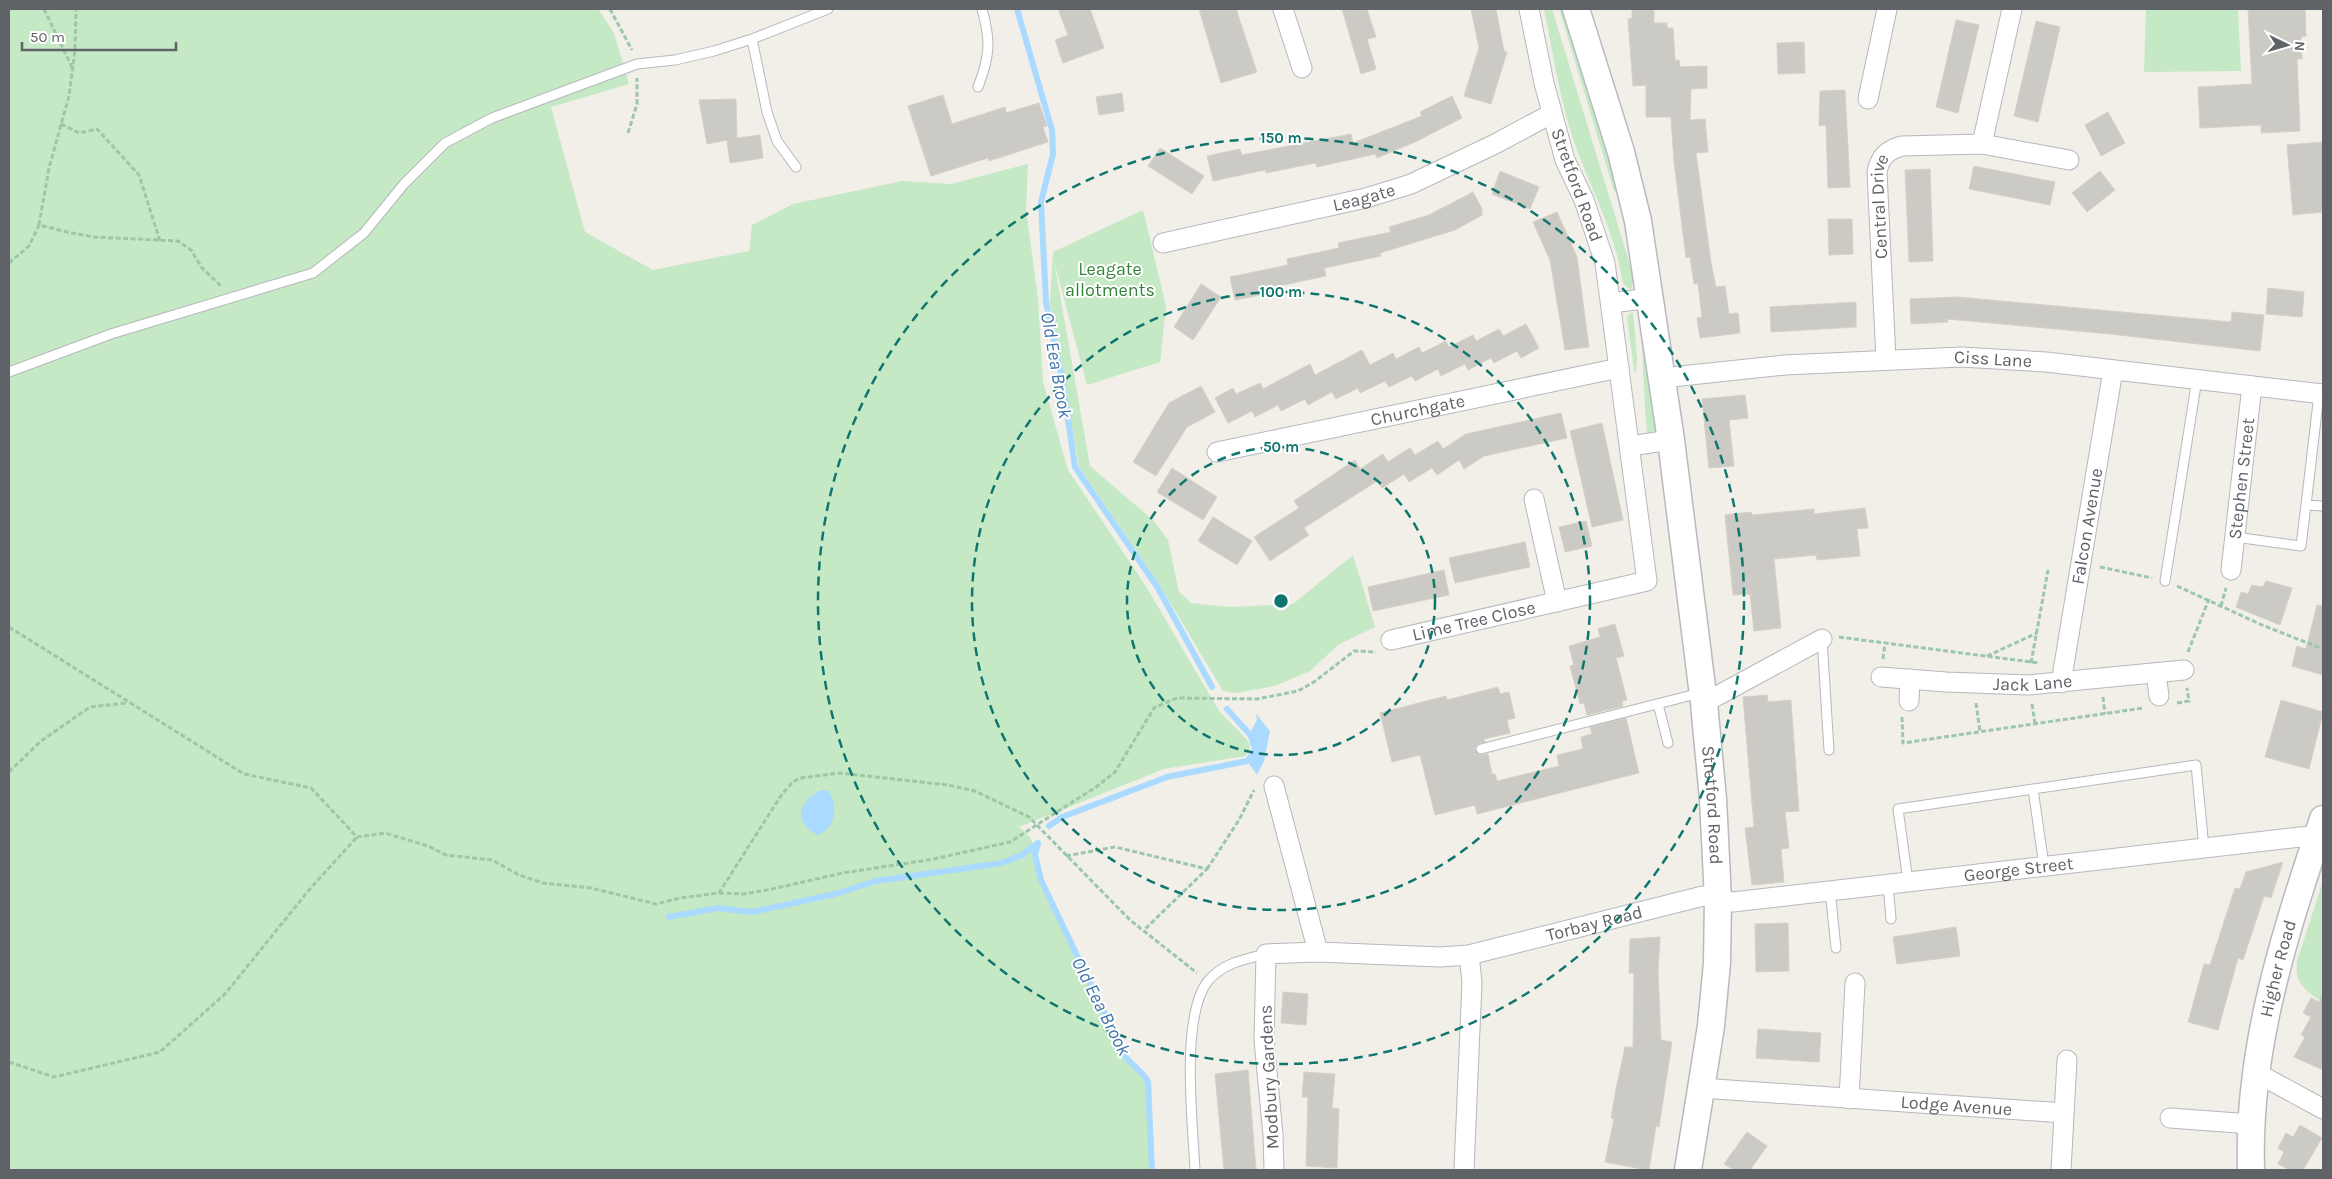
<svg xmlns="http://www.w3.org/2000/svg" width="2332" height="1179" viewBox="0 0 2332 1179" font-family="Karla,sans-serif">
<rect width="100%" height="100%" fill="#f1efe8"/>
<path fill="#c5e8c5" d="M9,9H598L614,33L629,84L551,107L585,232L653,270L749,251L752,225L793,204L902,181L951,184L1028,164L1026,209L1038,299L1043,382L1068,470L1147,588L1219,711L1248,741L1250,749L1245,756L1164,769L1019,827C1040,841 1033,858 1041,880L1125,1056C1132,1066 1143,1071 1148,1082L1152,1170H9Z
M1544,9H1552L1634,278L1631,290L1623,284C1616,236 1594,195 1577,150C1560,104 1554,57 1544,9Z
M1559,9H1563L1596,107L1618,189L1616,191H1614Z
M2146,9H2238L2241,71L2144,72Z
M1143,210L1166,306L1160,362L1087,385L1054,261L1090,466L1154,521L1168,540L1179,592L1191,603L1231,607L1293,604L1353,555L1375,627L1338,645L1310,671L1275,686L1236,693L1223,691L1159,584L1079,467L1050,303L1053,252Z
M1631,312L1633,313L1637,358L1636,374L1634,370L1627,317Z
M1640,325L1657,429L1655,433L1650,435L1647,432C1643,396 1644,360 1640,325Z
M2323,881V1002C2306,991 2294,983 2297,961Z"/>
<path fill="#aadaff" d="M1256,714L1270,731L1264,761L1257,775L1247,761L1252,750L1248,736L1257,720Z
M820,790L829,791C838,808 836,827 818,835C804,828 802,824 801,809L809,798Z"/>
<g fill="none" stroke-linecap="round" stroke-linejoin="round">
<path stroke="#aadaff" stroke-width="6" d="M1017,9L1052,130L1053,154L1041,202L1046,302L1062,379L1075,467L1158,588L1212,687
M1227,709L1253,738
M1049,826L1062,817L1167,777L1247,761L1251,756
M1038,843L1035,855L1041,880L1125,1056C1132,1066 1143,1071 1148,1082L1152,1170
M669,917L718,908L752,912L835,894L876,881L1002,863L1022,855L1038,843"/>
</g>
<path fill="#cccac5" stroke="#d6d1c6" d="M1058,9H1090L1104,48L1063,63L1055,40L1068,35Z
M1199,9H1236L1257,72L1221,83Z
M1342,9H1367L1376,37L1367,39L1376,69L1361,74Z
M1471,9H1496L1504,51L1507,52L1491,104L1464,96L1479,48Z
M1632,9H1654V23H1667V28H1673L1675,60H1679L1680,67L1707,66V88L1691,89L1690,120L1705,119L1708,152L1696,153L1711,262L1716,287L1725,286L1729,314L1738,313L1740,333L1700,338L1697,318L1702,317L1698,284H1694L1690,257L1686,258L1674,162L1671,117H1646V85L1633,86L1628,19L1632,18Z
M2248,9H2305L2306,36L2301,37L2302,59H2297L2300,131L2261,133V125L2200,128L2198,87L2252,84Z
M1956,20L1979,25L1958,113L1936,107Z
M2036,21L2060,27L2038,122L2014,116Z
M1804,42L1805,73L1778,74L1777,43Z
M1845,90L1850,187L1828,188L1826,125L1819,126L1820,91Z
M1122,93L1124,111L1099,115L1096,97Z
M943,95L952,124L1005,107L1006,113L1039,103L1047,126L1043,127L1048,142L989,161L988,158L931,176L908,106Z
M1452,96L1462,118L1415,142L1377,158L1375,154L1317,167L1315,163L1266,173L1265,170L1213,181L1207,156L1240,149L1242,155L1351,134L1353,143L1422,116L1420,112Z
M736,99L737,138L760,135L763,158L730,163L727,140L707,144L699,100Z
M2108,112L2125,143L2101,156L2085,125Z
M2323,142V212L2293,215L2287,145Z
M1160,148L1204,176L1192,194L1148,166Z
M1974,166L2055,182L2050,205L1969,189Z
M1930,169L1933,261L1909,262L1905,170Z
M1500,171L1539,187L1530,209L1492,194Z
M2100,171L2115,190L2087,212L2072,193Z
M1473,192L1482,209V215L1455,230L1380,253L1381,256L1324,268L1326,276L1274,287L1275,292L1235,300L1230,277L1288,265L1287,259L1339,248L1338,243L1391,232L1389,227L1429,215Z
M1557,212L1577,257L1589,347L1565,350L1550,260L1533,222Z
M1828,219H1852L1853,254L1829,255Z
M1201,284L1221,297L1193,340L1174,327Z
M2268,288L2304,292L2302,317L2266,314Z
M1958,297L2231,322L2232,312L2264,315L2260,351L2110,334L1947,319L1948,322L1911,324L1910,299Z
M1856,302V327L1771,332L1770,307Z
M1526,324L1539,348L1521,358L1517,351L1494,363L1491,358L1468,370L1465,364L1441,376L1438,369L1415,381L1412,376L1389,387L1385,381L1360,393L1358,388L1336,399L1332,392L1308,405L1305,399L1281,411L1278,405L1255,417L1252,411L1228,423L1215,398L1233,388L1236,394L1260,383L1263,389L1310,364L1315,375L1362,350L1370,365L1393,353L1396,359L1419,347L1422,353L1446,341L1449,347L1473,335L1476,341L1499,329L1503,336Z
M1201,386L1215,412L1187,427L1156,476L1133,462L1169,403Z
M1745,395L1748,418L1729,420L1734,466L1709,468L1702,399Z
M1561,413L1567,438L1484,456L1464,469L1459,460L1437,475L1432,468L1409,482L1404,474L1382,488L1377,481L1304,528L1309,535L1270,561L1254,537L1299,508L1294,501L1355,460L1360,469L1383,454L1388,462L1410,448L1415,455L1438,441L1443,449L1466,434Z
M1602,423L1623,520L1592,527L1570,431Z
M1172,468L1217,497L1203,520L1157,492Z
M1865,508L1868,528L1857,529L1860,556L1817,560L1816,555L1774,559L1781,628L1754,631L1750,594L1733,595L1725,515L1751,512L1752,515L1814,509V514Z
M1213,517L1252,541L1237,565L1198,541Z
M1586,521L1592,546L1565,552L1559,527Z
M1525,542L1530,567L1455,583L1449,558Z
M1444,570L1449,595L1373,611L1368,587Z
M2266,581L2292,588L2280,625L2236,607L2241,592L2248,594L2252,585L2263,587Z
M2317,605L2323,606V675L2292,666L2297,646L2306,649Z
M1615,624L1624,656L1616,658L1627,700L1622,701L1623,706L1587,715L1584,703L1580,704L1570,666L1574,665L1569,646L1600,637L1598,629Z
M1498,687L1500,694L1509,692L1515,718L1507,720L1510,733L1484,739L1485,742L1477,744L1475,748L1479,755L1488,754L1492,774H1495L1497,781L1559,766L1557,755L1583,749L1581,737L1592,734L1590,727L1626,718L1639,773L1477,814L1475,805L1435,815L1420,755L1392,762L1380,713L1446,696L1447,700Z
M1767,695L1768,702L1791,700L1799,811L1785,812L1789,848L1781,849L1784,882L1752,885L1745,828L1754,827L1743,697Z
M2281,700L2323,712L2309,769L2265,757Z
M2283,862L2271,898L2264,896L2243,960L2238,958L2218,1030L2188,1022L2204,964L2210,965L2235,888L2240,889L2246,872Z
M1788,923L1789,971L1756,972L1755,924Z
M1956,927L1960,956L1897,964L1893,937Z
M1660,937L1658,972L1661,1040L1672,1042L1659,1127L1656,1126L1649,1170H1647L1605,1162L1614,1119L1611,1118L1616,1089L1625,1047H1633L1634,973H1629L1630,939Z
M1283,992L1308,994L1306,1025L1281,1023Z
M2323,993V1070L2294,1057L2305,1037L2301,1035L2311,1017L2303,1013L2311,998L2319,1002Z
M1758,1029L1821,1033L1819,1062L1756,1058Z
M1248,1070L1256,1170H1224L1215,1074Z
M1304,1072L1335,1074L1332,1108L1339,1109L1337,1168L1306,1166L1308,1097H1302Z
M2300,1125L2322,1138L2303,1170H2290L2278,1164L2284,1152L2278,1148L2286,1133L2293,1137Z
M1747,1132L1767,1146L1750,1170H1734L1724,1164Z"/>
<g fill="none" stroke-linecap="round" stroke-linejoin="round">
<g stroke="#b5b8bc" stroke-width="11">
<path id="lane" d="M752,39L767,112L777,141L796,167
M978,87C990,56 991,41 982,9
M9,372L111,334L313,273L364,233L404,184L445,143L492,118L637,64L675,60L714,51L752,39L828,9
M2306,505L2319,394
M2235,537L2301,546L2306,505L2323,506
M2165,581L2197,379
M1822,639L1829,750
M1658,704L1668,743
M1481,749L1700,693
M2033,789L2044,866
M1908,881L1898,809L2196,765L2204,848
M1888,884L1891,919
M1830,890L1836,948
M1195,1170C1193,1125 1180,1016 1208,981C1223,963 1245,959 1266,954"/>
</g>
<g stroke="#b5b8bc" stroke-width="21">
<g id="street">
<path d="M1283,9L1302,68"/>
<path d="M1868,99L1887,9"/>
<path d="M1982,144L2012,9"/>
<path id="s1" d="M1163,243L1366,198L1411,184L1495,144L1551,114"/>
<path d="M1611,303L1651,298"/>
<path id="s2" d="M1886,360L1877,172C1880,157 1887,150 1902,146L1982,144L2069,160"/>
<path id="s3" d="M1662,378L1785,365L1961,357L2046,362L2323,394"/>
<path d="M1630,446L1671,440"/>
<path id="s4" d="M1217,452L1619,368"/>
<path d="M1534,499L1557,602"/>
<path id="s5" d="M2231,570L2252,386"/>
<path id="s6" d="M1391,640L1647,581L1605,263L1584,200L1565,160L1544,83L1529,9"/>
<path d="M2156,674L2159,696"/>
<path id="s7" d="M1881,677L1946,682L2028,685L2184,670"/>
<path id="s8" d="M2061,683L2113,370"/>
<path d="M1909,701L1910,679"/>
<path d="M1704,703L1822,639"/>
<path d="M1274,786L1318,952"/>
<path d="M2255,1072L2323,1109"/>
<path id="s9" d="M1701,1088L2064,1113"/>
<path d="M1849,1099L1855,983"/>
<path d="M2170,1118L2251,1124"/>
<path id="s10" d="M1274,1170L1273,1135L1264,1040L1266,954L1318,952L1440,957L1469,955L1703,896L1733,902L2318,835"/>
<path d="M1464,1170L1472,982L1469,955"/>
<path d="M2061,1170L2067,1060"/>
</g>
</g>
<g stroke="#b6babf" stroke-width="29">
<g id="secondary">
<path id="s11" d="M1576,9L1621,152L1638,221L1671,440L1704,703L1713,799L1718,899L1717,963L1711,1026L1688,1170"/>
<path id="s12" d="M2251,1170C2247,1048 2285,933 2323,819"/>
</g>
</g>
<path stroke="#9cc7a9" stroke-width="3" stroke-dasharray="5 2.5" stroke-linecap="butt" d="M44,9L72,67
M610,9L632,50
M61,124L79,133L97,129L139,175L160,241
M628,133L637,104V78
M39,225L49,168L69,96L75,50L76,9
M9,263L29,246L39,225L67,232L94,237L178,241L191,250L202,268L221,286
M2100,567L2152,578
M2177,586L2262,625L2323,649
M2221,606L2226,588
M9,627L244,774L311,788L357,837L385,833L428,846L446,855L492,860L519,875L543,883L591,888L656,904L680,898L719,893L782,794L793,782L800,778L840,773L948,785L975,791L1029,817L1130,920L1197,973
M1839,637L2039,663
M2188,652L2209,599
M1987,656L2037,633
M1883,659L1885,643
M2031,663L2048,570
M2103,697L2105,714
M1976,703L1980,732
M2177,703L2189,701L2187,688
M2032,704L2035,724
M1902,717L1903,743L2143,708
M9,772L41,741L90,707L126,703
M1066,856L1115,847L1207,869L1144,930
M1207,869L1239,820L1254,790
M719,893L744,894L772,889L843,873L934,859L1010,842L1096,787L1115,772L1154,708L1177,698L1257,699L1298,691L1314,682L1354,651L1376,652
M9,1062L54,1077L160,1052L225,994L309,890L357,837"/>
<use href="#lane" stroke="#fff" stroke-width="9"/>
<use href="#street" stroke="#fff" stroke-width="19"/>
<use href="#secondary" stroke="#fff" stroke-width="26"/>
</g>
<g fill="none" stroke="#0f766e" stroke-width="2.5" stroke-dasharray="9 6">
<circle cx="1281" cy="601" r="154"/>
<circle cx="1281" cy="601" r="309"/>
<circle cx="1281" cy="601" r="463"/>
</g>
<g text-anchor="middle" stroke-width="4" stroke-linejoin="round" paint-order="stroke">
<g font-size="18" fill="#5f6368" stroke="#fff">
<text transform="translate(1577 185) rotate(70)" y="6">Stretford Road</text>
<text dy="6" stroke="none"><textPath href="#s1" startOffset="206">Leagate</textPath></text>
<text dy="6" stroke="none"><textPath href="#s2" startOffset="154">Central Drive</textPath></text>
<text dy="6" stroke="none"><textPath href="#s3" startOffset="332">Ciss Lane</textPath></text>
<text dy="6" stroke="none"><textPath href="#s4" startOffset="205">Churchgate</textPath></text>
<text dy="6" stroke="none"><textPath href="#s5" startOffset="92">Stephen Street</textPath></text>
<text dy="6" stroke="none"><textPath href="#s8" startOffset="159">Falcon Avenue</textPath></text>
<text dy="6" stroke="none"><textPath href="#s6" startOffset="85">Lime Tree Close</textPath></text>
<text dy="6" stroke="none"><textPath href="#s7" startOffset="152">Jack Lane</textPath></text>
<text dy="6" stroke="none"><textPath href="#s11" startOffset="810">Stretford Road</textPath></text>
<text dy="6" stroke="none"><textPath href="#s10" startOffset="979">George Street</textPath></text>
<text dy="6" stroke="none"><textPath href="#s10" startOffset="549">Torbay Road</textPath></text>
<text dy="6" stroke="none"><textPath href="#s12" startOffset="204">Higher Road</textPath></text>
<text transform="translate(1269 1077) rotate(-93)" y="6">Modbury Gardens</text>
<text dy="6" stroke="none"><textPath href="#s9" startOffset="256">Lodge Avenue</textPath></text>
</g>
<g font-size="18" fill="#348238" stroke="#fff">
<text x="1110" y="275">Leagate<tspan x="1110" dy="21">allotments</tspan></text>
</g>
<g font-size="19" font-style="italic" fill="#4174aa" stroke="#fff">
<text transform="translate(1057 365) rotate(80)" y="7">Old Eea Brook</text>
<text transform="translate(1102 1006) rotate(63)" y="7">Old Eea Brook</text>
</g>
</g>
<circle cx="1281" cy="601" r="8" fill="#0f766e" stroke="#fff" stroke-width="2.5"/>
<g font-size="15" text-anchor="middle" font-weight="bold" fill="#0f766e" stroke="#fff" stroke-width="4" stroke-linejoin="round" paint-order="stroke">
<text x="1281" y="143">150 m</text>
<text x="1281" y="297">100 m</text>
<text x="1281" y="452">50 m</text>
</g>
<rect width="2332" height="1179" fill="none" stroke="#5f6368" stroke-width="20"/>
<g transform="translate(2287 45) rotate(95)" stroke="#ffffff" stroke-width="4" paint-order="stroke">
<path d="M0-4L9 19L0 12L-9 19Z" fill="#5f6368"/>
<text y="-8" font-size="14" font-weight="bold" text-anchor="middle" fill="#5f6368">N</text>
</g>
<path d="M22 42v8h154v-8" fill="none" stroke="#5f6368" stroke-width="2.5"/>
<text x="30" y="42" font-size="15" fill="#5f6368" stroke="#ffffff" stroke-width="4" paint-order="stroke">50 m</text>
</svg>
